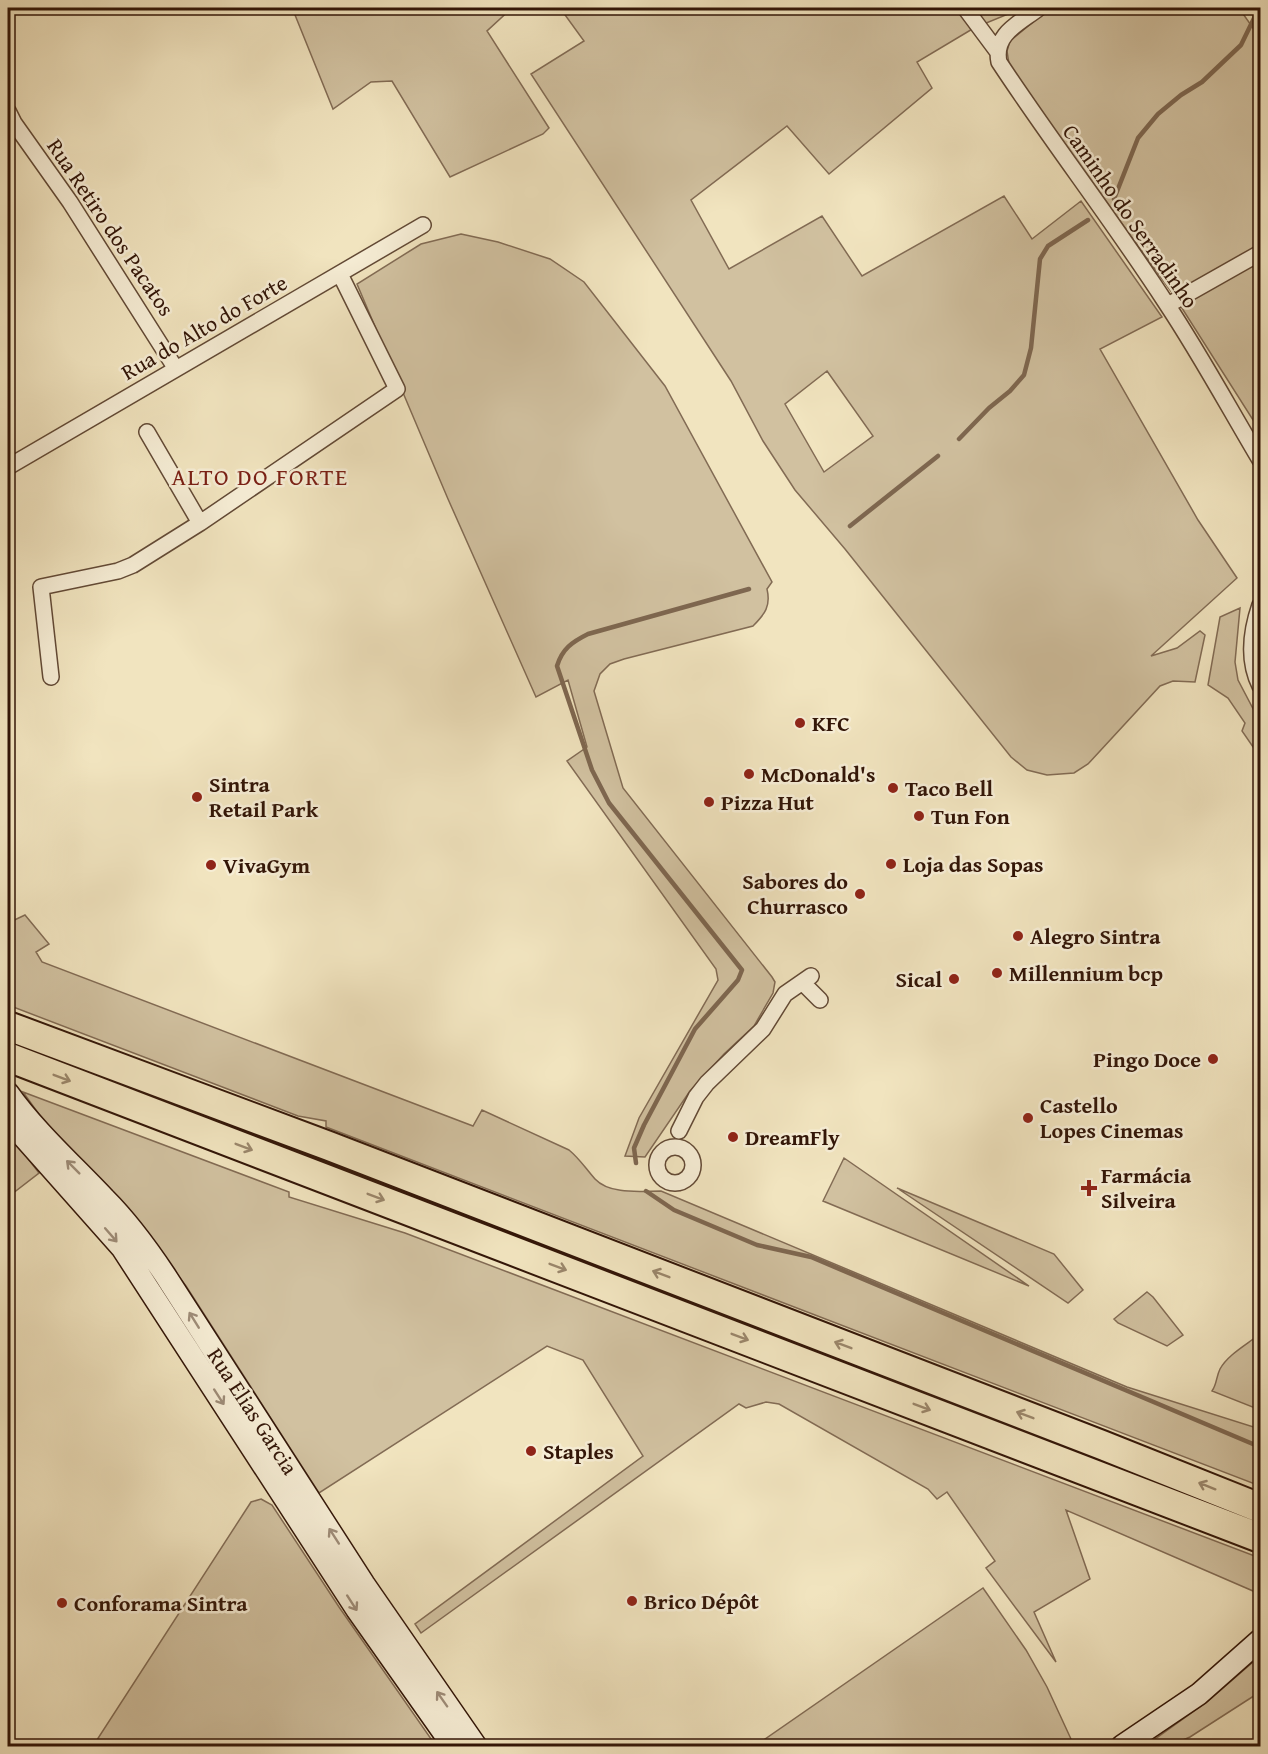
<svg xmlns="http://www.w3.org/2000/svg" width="1268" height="1754" viewBox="0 0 1268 1754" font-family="'Gentium Book Plus',serif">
<rect width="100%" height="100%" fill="#f1e4bf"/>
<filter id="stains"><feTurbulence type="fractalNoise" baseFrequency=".00333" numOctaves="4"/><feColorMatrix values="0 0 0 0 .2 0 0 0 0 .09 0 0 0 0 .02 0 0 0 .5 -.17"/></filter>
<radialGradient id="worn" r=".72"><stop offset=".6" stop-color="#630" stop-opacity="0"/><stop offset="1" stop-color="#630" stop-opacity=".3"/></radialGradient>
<path fill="#d1c1a0" stroke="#826b54" stroke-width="1.5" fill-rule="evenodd" d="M202,8H512L487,31L549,128L543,134L450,177L392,81L371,82L333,109L293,10L204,12Z
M560,8H1023L974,28L917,62L932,88L829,174L787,126L691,200L729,269L822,216L862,276L1004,196L1032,239L1081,201L1162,317L1100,349L1198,520L1237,578L1151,656L1177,648L1200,631L1205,635L1195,682L1173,681L1160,686L1088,764L1074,773L1047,775L1027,770L1011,757L845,549L795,490L763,441L731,381L531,74L584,41ZM827,371L873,436L824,472L785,404Z
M1050,8H1239L1260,38V431L1173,294L1010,70L1007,51L1010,41Z
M461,234L498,242L550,259L584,282L665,386L772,582L767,589C771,606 765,614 753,626L624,659L610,664L600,674L594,691L623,788L772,977L775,982L773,993L754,1026L724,1054L690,1091L645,1157L625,1156L639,1118L718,980L716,969L567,761L587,747L568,680L536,697L448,499L357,284L421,244Z
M1240,608L1235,662L1238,680L1260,722V757L1242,731L1245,723L1228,698L1208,685L1220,617Z
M25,915L49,944L36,952L42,962L473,1126L482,1110L569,1150C580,1159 586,1169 595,1179C610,1195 641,1191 661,1191L1127,1387L1260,1429V1486L326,1127V1121L298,1116L8,1005V923Z
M23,1092L289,1192V1197L405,1233L1260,1558V1594L1066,1510L1090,1579L1034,1612L1056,1662L986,1568L995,1561L947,1492L937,1499L928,1489L779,1404L766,1402L746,1408L739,1404L421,1633L415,1624L643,1456L583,1360L547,1346L319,1493L186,1286L124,1205L48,1127Z
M8,1132L39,1173L8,1197Z
M844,1158L1029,1286L823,1201Z
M897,1188L1054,1254L1083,1290L1068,1303Z
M1147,1292L1153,1297L1183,1335L1167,1346L1118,1323L1114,1319Z
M1256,1337L1260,1344V1410L1212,1391C1217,1384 1216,1377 1220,1369C1227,1356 1244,1346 1256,1337Z
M261,1499L272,1505L339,1607L436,1746H93L251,1502Z
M983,1588L1026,1650L1047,1687L1071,1739L1064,1746H755Z
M1260,1656V1692L1190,1737L1169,1746H1152L1151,1742L1208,1701Z"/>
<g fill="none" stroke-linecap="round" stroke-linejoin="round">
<path stroke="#7e6750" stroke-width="4.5" d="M1114,199L1138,138L1158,114L1181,95L1202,82L1241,45L1259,8
M959,439L989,408L1010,391L1024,375L1031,348L1040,259L1048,246L1088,220
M850,526L938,456
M636,1163L634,1148L644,1125L695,1029L738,980L742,970L609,803L592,770L557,666C562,649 572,642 588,634L749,589
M646,1191L674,1210L757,1245L811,1257L1260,1447"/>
<g stroke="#624935" stroke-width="18">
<path id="street" d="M965,8L997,51
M1039,8C1020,23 993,34 999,62C1053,144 1113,221 1166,303C1200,354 1229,408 1260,460
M8,111L14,123L70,202L176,369
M1168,305L1260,253
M147,432L200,523
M8,467L423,225
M1260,605C1251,631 1247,660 1260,686
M51,677L41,587L118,571L133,565L200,523L397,389L340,274
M802,982L820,1000
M679,1131L696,1097L707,1083L763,1029L785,994L811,976
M657 1165a18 18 0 1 1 36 0a18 18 0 1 1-36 0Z"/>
</g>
<g stroke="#321507" stroke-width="24">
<path id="secondary" d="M8,1093C36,1132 72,1164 105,1199C128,1222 147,1248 165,1275L364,1584L476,1746
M12,1124L122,1248L357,1610L453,1746
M1122,1746L1199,1694L1260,1640"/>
</g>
<g stroke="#321507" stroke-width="32">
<path id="highway" d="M8,1026L329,1146L1102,1445L1260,1508
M8,1057L1260,1538"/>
</g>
<use href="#street" stroke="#f6edd5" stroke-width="15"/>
<use href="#secondary" stroke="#f6edd5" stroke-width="21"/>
<use href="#highway" stroke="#f1e4bf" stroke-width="28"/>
</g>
<defs><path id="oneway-shaft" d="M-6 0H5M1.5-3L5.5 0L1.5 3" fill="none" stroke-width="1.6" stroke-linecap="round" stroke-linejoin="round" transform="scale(1.5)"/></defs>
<g stroke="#9b876c">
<use href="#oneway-shaft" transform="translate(62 1078) rotate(21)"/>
<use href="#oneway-shaft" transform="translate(244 1147) rotate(21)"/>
<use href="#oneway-shaft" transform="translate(376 1197) rotate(21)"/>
<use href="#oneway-shaft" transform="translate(558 1267) rotate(21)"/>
<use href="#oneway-shaft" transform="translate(661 1274) rotate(-159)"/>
<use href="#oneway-shaft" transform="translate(740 1337) rotate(21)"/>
<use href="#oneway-shaft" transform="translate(843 1345) rotate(-159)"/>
<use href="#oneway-shaft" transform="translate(922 1407) rotate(21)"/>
<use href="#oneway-shaft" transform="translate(1025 1415) rotate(-159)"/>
<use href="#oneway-shaft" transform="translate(1207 1486) rotate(-158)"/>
</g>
<g stroke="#9e8c78">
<use href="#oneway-shaft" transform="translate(73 1167) rotate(-135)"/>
<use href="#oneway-shaft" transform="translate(111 1235) rotate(49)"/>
<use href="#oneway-shaft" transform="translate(194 1320) rotate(-122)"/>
<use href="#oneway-shaft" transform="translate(219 1397) rotate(57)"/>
<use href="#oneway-shaft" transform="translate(334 1536) rotate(-123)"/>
<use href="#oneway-shaft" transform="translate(352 1603) rotate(57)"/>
<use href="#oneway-shaft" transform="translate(442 1699) rotate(-125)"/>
</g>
<g fill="#8f2418" stroke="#f6edd5" stroke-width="2">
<circle cx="800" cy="723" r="6"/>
<circle cx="749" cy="774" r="6"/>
<circle cx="893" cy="788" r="6"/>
<circle cx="197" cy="797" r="6"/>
<circle cx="709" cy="802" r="6"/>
<circle cx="919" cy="816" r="6"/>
<circle cx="891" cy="864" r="6"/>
<circle cx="211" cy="865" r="6"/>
<circle cx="860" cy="894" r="6"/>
<circle cx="1018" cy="936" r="6"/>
<circle cx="997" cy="973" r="6"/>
<circle cx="954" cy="979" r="6"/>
<circle cx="1213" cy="1059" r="6"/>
<circle cx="1028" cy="1118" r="6"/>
<circle cx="733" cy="1137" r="6"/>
<path d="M1086 1179h6v6h6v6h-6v6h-6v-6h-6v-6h6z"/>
<circle cx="531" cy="1451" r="6"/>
<circle cx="632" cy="1601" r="6"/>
<circle cx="62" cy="1603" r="6"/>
</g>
<g text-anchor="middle" stroke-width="5" stroke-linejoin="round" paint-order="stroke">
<g font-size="22" fill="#321507" stroke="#f6edd5">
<text transform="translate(1131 216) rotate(55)" y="8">Caminho do Serradinho</text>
<text transform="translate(111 227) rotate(56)" y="8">Rua Retiro dos Pacatos</text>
<text transform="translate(204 327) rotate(-30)" y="8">Rua do Alto do Forte</text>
<text transform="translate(253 1411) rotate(57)" y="8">Rua Elias Garcia</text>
</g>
<g font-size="22" font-weight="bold" fill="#321507" stroke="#f6edd5" text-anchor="start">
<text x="812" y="731">KFC</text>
<text x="761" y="782">McDonald's</text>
<text x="209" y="792">Sintra<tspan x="209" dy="25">Retail Park</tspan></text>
<text x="905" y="796">Taco Bell</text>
<text x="721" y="810">Pizza Hut</text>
<text x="931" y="824">Tun Fon</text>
<text x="903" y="872">Loja das Sopas</text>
<text x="223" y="873">VivaGym</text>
<text x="848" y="889" text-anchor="end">Sabores do<tspan x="848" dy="25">Churrasco</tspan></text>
<text x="1030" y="944">Alegro Sintra</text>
<text x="1009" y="981">Millennium bcp</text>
<text x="942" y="987" text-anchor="end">Sical</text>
<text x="1201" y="1067" text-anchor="end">Pingo Doce</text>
<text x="1040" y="1113">Castello<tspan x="1040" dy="25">Lopes Cinemas</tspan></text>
<text x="745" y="1145">DreamFly</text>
<text x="1101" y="1183">Farmácia<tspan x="1101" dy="25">Silveira</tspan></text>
<text x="543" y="1459">Staples</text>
<text x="644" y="1609">Brico Dépôt</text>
<text x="74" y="1611">Conforama Sintra</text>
</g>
<g font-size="24" letter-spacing="1.5" fill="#7a1f14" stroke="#f6edd5">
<text x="260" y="485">ALTO DO FORTE</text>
</g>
</g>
<rect width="1268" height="1754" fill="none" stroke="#f1e4bf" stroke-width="30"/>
<rect x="9" y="9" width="1250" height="1736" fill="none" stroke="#321507" stroke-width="3"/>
<rect x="15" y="15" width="1238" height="1724" fill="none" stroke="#321507" stroke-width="1.5"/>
<rect width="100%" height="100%" filter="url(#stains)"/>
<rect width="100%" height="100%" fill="url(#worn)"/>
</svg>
